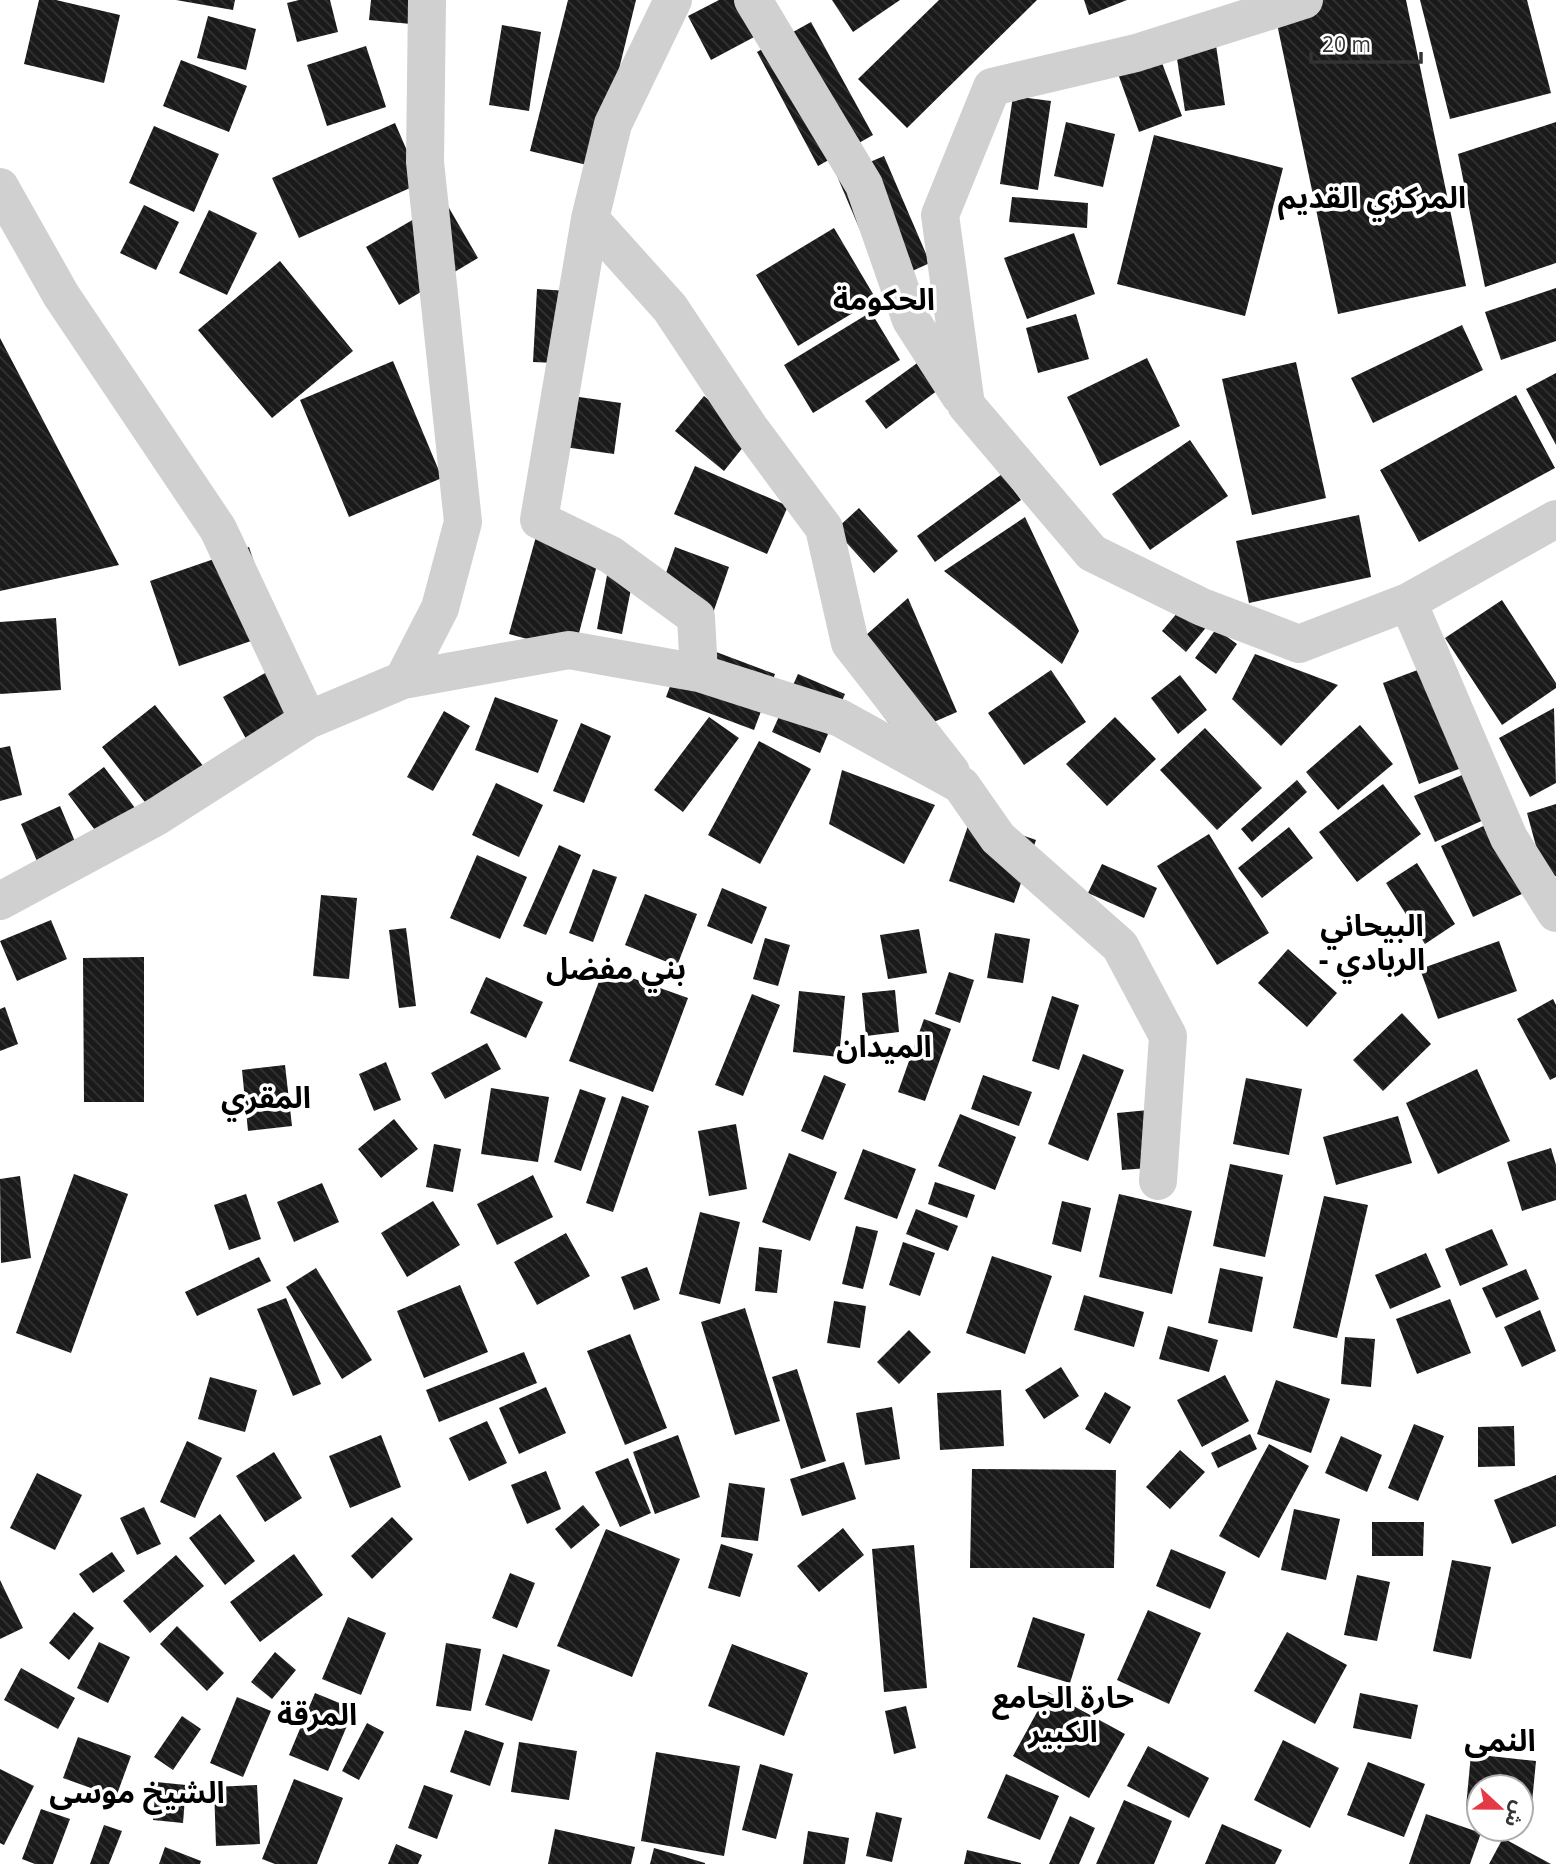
<svg xmlns="http://www.w3.org/2000/svg" width="1556" height="1864" viewBox="0 0 1556 1864" font-family="'Open Sans','Noto Sans Arabic',sans-serif">
<defs>
<pattern id="building-back-hatch" width="6" height="6" patternUnits="userSpaceOnUse" patternTransform="scale(1.75)"><rect width="6" height="6" fill="#1a1a1a"/><path d="M-1 5l2 2M0 0l6 6M5-1l2 2" fill="none" stroke="#333"/></pattern>
</defs>
<rect width="100%" height="100%" fill="#fff"/>
<path fill="url(#building-back-hatch)" d="M39,0H56L120,15L104,83L24,64Z
M176,0H235L233,10Z
M299,0H330L338,32L297,42L287,3Z
M371,0H413L411,24L369,20Z
M568,0H636L595,167L530,151Z
M719,0H773L784,21L711,60L688,16Z
M832,0H900L853,32Z
M939,0H1037L907,128L858,79Z
M1084,0H1127L1089,15Z
M1272,0H1406L1466,286L1338,314Z
M1420,0H1527L1551,93L1450,119Z
M208,16L256,29L246,70L197,58Z
M811,22L873,135L818,166L757,52Z
M502,25L541,32L529,111L489,105Z
M1214,32L1225,105L1185,111L1174,39Z
M366,46L386,107L327,126L307,65Z
M1159,55L1182,116L1139,132L1117,71Z
M181,60L247,86L229,132L163,106Z
M1013,96L1051,101L1038,190L1000,184Z
M1066,122L1115,134L1103,187L1054,176Z
M1556,122V263L1485,287L1458,154Z
M395,123L421,183L299,238L272,178Z
M154,126L219,154L194,212L129,183Z
M1154,135L1283,168L1245,316L1117,284Z
M884,156L930,263L883,284L837,176Z
M1012,197L1088,203L1087,228L1009,222Z
M445,201L478,258L399,305L366,247Z
M144,205L179,222L156,270L120,253Z
M209,210L257,233L227,295L179,273Z
M834,228L876,299L798,346L756,275Z
M1074,233L1095,294L1027,319L1004,258Z
M280,261L353,351L272,418L198,330Z
M1556,288V341L1501,360L1485,312Z
M537,289L584,292L580,364L533,362Z
M871,312L900,360L813,413L784,365Z
M1076,314L1089,359L1038,373L1026,328Z
M1462,325L1483,370L1373,423L1351,378Z
M0,338L119,565L0,591Z
M942,345L962,372L886,429L865,401Z
M1147,358L1180,426L1100,466L1067,397Z
M393,361L442,478L349,517L300,400Z
M1296,362L1326,498L1252,515L1222,379Z
M1556,373V445L1526,389Z
M551,393L621,403L614,454L543,444Z
M1516,395L1555,468L1419,542L1380,470Z
M704,396L752,436L724,471L675,431Z
M1190,440L1228,496L1150,550L1112,494Z
M695,466L788,506L767,554L674,514Z
M1002,474L1021,500L935,562L917,536Z
M859,508L898,551L874,573L835,530Z
M1359,515L1371,577L1249,603L1236,541Z
M1025,517L1079,631L1062,664L944,571Z
M537,533L601,550L574,652L509,634Z
M249,547L277,632L179,666L150,581Z
M675,547L729,567L712,616L658,596Z
M611,554L637,559L622,634L597,629Z
M908,598L957,712L899,737L840,658Z
M1189,599L1213,619L1186,652L1162,631Z
M1502,600L1556,683V688L1502,725L1445,638Z
M56,618L61,690L0,694V622Z
M1216,629L1237,644L1216,674L1195,658Z
M687,641L775,674L754,730L666,697Z
M1255,654L1338,685L1281,746L1232,699Z
M1444,660L1480,761L1419,784L1383,683Z
M281,664L309,713L250,746L223,697Z
M1051,670L1086,722L1024,765L988,713Z
M798,674L845,694L820,753L772,732Z
M1180,675L1207,710L1178,734L1151,698Z
M495,697L558,720L538,773L475,750Z
M155,705L208,772L155,815L102,747Z
M1554,708L1556,783L1530,797L1499,738Z
M444,711L470,726L433,791L407,777Z
M709,717L739,738L683,812L654,790Z
M1115,717L1156,759L1107,806L1066,764Z
M581,723L611,736L584,803L553,791Z
M1360,725L1393,764L1338,810L1306,772Z
M1205,728L1262,788L1217,830L1160,770Z
M759,741L811,769L760,864L708,835Z
M10,746L22,795L0,801V748Z
M104,767L145,821L109,849L68,794Z
M1478,768L1499,813L1435,842L1414,796Z
M842,770L935,805L904,864L829,824Z
M1297,780L1307,792L1252,842L1241,829Z
M496,783L543,805L519,857L472,835Z
M1383,784L1421,834L1357,882L1319,832Z
M1556,804V876L1545,879L1527,813Z
M60,806L79,851L40,868L21,824Z
M971,817L1036,840L1014,903L949,881Z
M1494,821L1526,892L1473,917L1441,846Z
M1289,827L1313,858L1262,898L1238,868Z
M1209,834L1269,933L1217,965L1157,866Z
M559,845L581,855L546,935L523,926Z
M477,855L527,877L500,939L450,918Z
M1417,863L1455,924L1425,944L1386,883Z
M1102,864L1157,888L1144,918L1088,893Z
M593,869L617,877L593,942L569,933Z
M722,888L767,907L752,944L707,926Z
M645,894L697,914L677,966L625,945Z
M321,895L357,898L349,979L313,976Z
M51,920L67,959L17,981L0,941Z
M406,928L416,1006L399,1008L389,930Z
M919,929L927,973L888,979L880,935Z
M995,933L1030,939L1023,983L987,978Z
M765,938L790,945L778,986L753,979Z
M1499,941L1517,991L1438,1019L1420,969Z
M1288,949L1337,993L1307,1027L1258,983Z
M144,957V1102H84L83,958Z
M604,968L688,998L653,1092L569,1061Z
M949,972L974,980L960,1023L935,1014Z
M486,977L543,1002L526,1038L470,1013Z
M895,990L899,1032L866,1036L862,993Z
M799,991L845,996L839,1057L793,1052Z
M752,994L780,1005L743,1096L715,1085Z
M1052,996L1079,1005L1059,1070L1032,1061Z
M1553,999L1556,1005V1077L1550,1080L1517,1019Z
M5,1007L18,1044L0,1051V1009Z
M1402,1013L1431,1044L1383,1091L1353,1060Z
M924,1019L951,1029L925,1101L898,1092Z
M487,1043L501,1069L445,1099L431,1073Z
M1083,1054L1124,1070L1088,1161L1048,1144Z
M386,1062L401,1100L374,1111L359,1074Z
M285,1065L292,1126L248,1131L242,1070Z
M1477,1069L1510,1141L1438,1174L1406,1103Z
M824,1075L846,1084L823,1140L801,1131Z
M983,1075L1032,1092L1019,1126L971,1109Z
M1246,1078L1302,1089L1289,1155L1233,1144Z
M491,1088L549,1097L538,1162L481,1154Z
M580,1089L606,1098L581,1171L554,1162Z
M622,1096L649,1106L613,1212L586,1203Z
M1170,1108L1175,1166L1122,1170L1117,1113Z
M960,1114L1016,1137L995,1190L938,1166Z
M1398,1116L1412,1163L1336,1185L1323,1137Z
M394,1119L418,1149L381,1178L358,1149Z
M736,1124L747,1189L709,1196L698,1131Z
M434,1144L461,1149L453,1192L426,1187Z
M1551,1148L1556,1165V1200L1522,1211L1507,1162Z
M863,1149L916,1169L897,1219L844,1199Z
M789,1153L837,1172L810,1241L762,1222Z
M1230,1164L1283,1175L1265,1257L1213,1246Z
M74,1174L128,1194L71,1353L16,1333Z
M533,1175L553,1217L497,1245L477,1204Z
M20,1176L31,1258L1,1263L0,1179Z
M935,1182L975,1195L967,1218L928,1204Z
M322,1183L339,1222L294,1242L277,1202Z
M246,1194L261,1239L229,1250L214,1205Z
M1119,1194L1192,1211L1172,1294L1099,1277Z
M1324,1196L1368,1205L1337,1338L1293,1328Z
M433,1201L460,1245L407,1277L381,1233Z
M1062,1201L1091,1208L1081,1252L1052,1244Z
M916,1209L958,1226L948,1251L906,1234Z
M700,1212L740,1222L720,1304L679,1294Z
M856,1226L878,1231L863,1289L842,1284Z
M1492,1229L1508,1265L1460,1286L1445,1249Z
M566,1233L590,1276L537,1305L514,1262Z
M903,1242L935,1253L920,1296L889,1285Z
M759,1247L782,1250L777,1293L755,1291Z
M1426,1253L1441,1287L1390,1309L1375,1275Z
M992,1256L1052,1276L1025,1354L966,1333Z
M259,1257L271,1281L197,1316L185,1292Z
M647,1267L660,1300L634,1310L621,1277Z
M316,1268L372,1360L342,1379L286,1287Z
M1220,1268L1263,1277L1252,1332L1208,1323Z
M1526,1269L1539,1299L1496,1318L1482,1288Z
M460,1285L488,1352L424,1378L397,1311Z
M1084,1295L1144,1312L1134,1347L1074,1330Z
M286,1298L321,1384L293,1396L257,1309Z
M1450,1299L1471,1353L1417,1374L1396,1319Z
M834,1301L866,1306L860,1348L827,1343Z
M745,1308L780,1421L735,1435L701,1322Z
M1540,1310L1556,1351L1522,1367L1504,1327Z
M1168,1326L1218,1340L1209,1372L1159,1359Z
M909,1330L931,1352L899,1384L877,1362Z
M630,1334L667,1428L625,1445L587,1351Z
M1345,1337L1375,1339L1371,1387L1341,1384Z
M524,1352L537,1383L439,1422L426,1390Z
M1061,1367L1079,1396L1044,1419L1025,1390Z
M797,1369L826,1461L801,1469L772,1377Z
M1225,1375L1249,1421L1202,1447L1177,1400Z
M210,1377L257,1390L245,1432L198,1419Z
M1276,1380L1330,1399L1311,1453L1257,1434Z
M546,1387L566,1433L519,1454L499,1408Z
M1001,1390L1004,1446L940,1450L937,1393Z
M1105,1392L1131,1407L1110,1444L1085,1429Z
M892,1407L900,1459L865,1465L856,1413Z
M487,1421L507,1463L469,1481L449,1438Z
M1414,1424L1444,1436L1418,1501L1388,1488Z
M1514,1426L1515,1466L1478,1467V1427Z
M1250,1434L1257,1449L1218,1468L1211,1453Z
M381,1435L401,1487L350,1508L329,1456Z
M678,1435L700,1497L655,1514L633,1452Z
M1341,1436L1382,1455L1367,1492L1325,1473Z
M187,1441L222,1458L195,1518L160,1502Z
M1269,1444L1309,1466L1259,1558L1219,1536Z
M1180,1450L1205,1472L1170,1509L1146,1487Z
M274,1452L302,1498L265,1522L236,1476Z
M628,1458L651,1513L620,1527L595,1472Z
M844,1462L856,1499L802,1516L790,1479Z
M972,1469L1116,1470L1114,1568H970Z
M546,1471L561,1509L527,1524L511,1485Z
M37,1473L82,1495L55,1550L10,1528Z
M1556,1475V1526L1512,1544L1494,1500Z
M729,1483L765,1488L758,1541L721,1537Z
M583,1505L600,1525L571,1549L555,1529Z
M144,1507L161,1544L137,1555L120,1518Z
M1294,1509L1340,1519L1326,1580L1281,1570Z
M220,1514L255,1561L225,1585L189,1538Z
M392,1517L413,1539L372,1579L351,1556Z
M1372,1522H1424L1423,1556H1372Z
M843,1528L864,1555L819,1592L797,1566Z
M606,1529L680,1559L632,1677L557,1646Z
M721,1544L753,1554L740,1597L708,1588Z
M914,1545L927,1688L884,1692L872,1549Z
M1171,1549L1226,1572L1210,1609L1156,1586Z
M112,1552L125,1571L93,1593L79,1574Z
M294,1554L323,1595L260,1642L230,1602Z
M176,1555L204,1586L150,1633L123,1601Z
M1452,1560L1491,1567L1471,1659L1433,1651Z
M510,1573L535,1583L517,1628L492,1618Z
M1357,1575L1390,1582L1377,1641L1344,1635Z
M0,1580L23,1628L0,1639Z
M1148,1610L1201,1633L1169,1704L1117,1680Z
M74,1612L94,1628L69,1660L49,1643Z
M348,1617L386,1633L361,1695L322,1679Z
M1033,1617L1085,1634L1070,1683L1017,1667Z
M177,1626L224,1673L207,1691L160,1644Z
M1287,1632L1347,1665L1315,1724L1254,1691Z
M99,1642L130,1657L108,1703L77,1688Z
M446,1643L481,1649L471,1711L436,1706Z
M732,1644L808,1673L784,1736L708,1706Z
M275,1652L296,1670L272,1699L251,1682Z
M503,1654L550,1670L532,1721L485,1705Z
M21,1668L75,1698L58,1729L4,1700Z
M1048,1692L1125,1734L1089,1798L1013,1756Z
M315,1693L354,1709L328,1771L289,1755Z
M1360,1693L1418,1705L1411,1739L1353,1728Z
M237,1697L271,1711L243,1777L210,1763Z
M906,1706L916,1748L894,1754L885,1711Z
M182,1716L201,1729L173,1770L154,1757Z
M367,1723L384,1732L359,1780L342,1771Z
M465,1730L504,1743L490,1786L450,1772Z
M78,1737L131,1756L116,1797L63,1778Z
M1283,1740L1339,1768L1310,1828L1254,1800Z
M519,1742L577,1751L569,1800L511,1792Z
M1148,1746L1209,1778L1189,1818L1127,1786Z
M656,1752L740,1766L724,1856L641,1841Z
M1471,1754L1536,1761L1531,1813L1521,1812V1787H1479V1808L1466,1807Z
M1368,1762L1425,1784L1404,1837L1347,1815Z
M760,1764L793,1774L776,1839L742,1830Z
M0,1769L34,1786L4,1845L0,1843Z
M1006,1774L1059,1796L1040,1840L987,1818Z
M294,1779L343,1798L317,1864H275L262,1859Z
M156,1782L186,1785L183,1823L153,1820Z
M257,1785L260,1844L216,1846L214,1787Z
M424,1785L453,1795L437,1839L408,1828Z
M1124,1800L1172,1821L1154,1864H1096Z
M41,1809L70,1819L53,1864H35L22,1859Z
M876,1812L902,1818L892,1862L866,1856Z
M1426,1814L1481,1833L1470,1864H1409Z
M1070,1816L1095,1828L1079,1864H1049Z
M1222,1824L1282,1850L1275,1864H1205Z
M104,1825L122,1831L109,1864H90Z
M555,1829L635,1847L631,1864H548Z
M808,1831L849,1838L845,1864H803Z
M1503,1838L1551,1864H1489Z
M396,1844L422,1855L418,1864H388Z
M165,1847L201,1861L200,1864H159Z
M654,1848L705,1863V1864H650Z
M967,1850L1021,1863V1864H964Z"/>
<g fill="none" stroke-linecap="round" stroke-linejoin="round">
<path stroke="#d0d0d0" stroke-width="38" d="M673,0L613,124L590,219L539,520L611,555L696,617L699,673
M753,0L864,185L911,320L960,396
M1304,0L1136,53L992,87L940,215L966,405L1092,553L1202,607L1299,644L1408,602L1556,519
M0,187L61,295L218,529L308,720
M590,219L670,308L749,427L824,528L850,643L951,772
M1408,602L1509,838L1556,913
M403,680L440,608L463,522L425,162L427,0
M0,901L156,817L308,720L403,680L569,650L699,673L840,718L961,785L998,838L1120,946L1168,1036L1158,1181"/>
</g>
<g text-anchor="middle" stroke-width="7" stroke-linejoin="round" paint-order="stroke">
<g font-size="30" font-weight="bold" fill="#000" stroke="#fff">
<text x="1372" y="208">المركزي القديم</text>
<text x="884" y="310">الحكومة</text>
<text x="1372" y="936">البيحاني<tspan x="1372" dy="34">- الربادي</tspan></text>
<text x="616" y="979">بني مفضل</text>
<text x="884" y="1057">الميدان</text>
<text x="266" y="1108">المقري</text>
<text x="1063" y="1708">حارة الجامع<tspan x="1063" dy="34">الكبير</tspan></text>
<text x="317" y="1725">المرقة</text>
<text x="1500" y="1751">النمى</text>
<text x="137" y="1803">الشيخ موسى</text>
</g>
</g>
<g transform="translate(1500 1808) rotate(112)"><circle r="33" fill="#ffffff" stroke="#adadad" stroke-width="2"/>
<path d="M0-5L12 26L0 18L-12 26Z" fill="#e63946"/>
<text y="-10" font-size="19" font-weight="bold" text-anchor="middle" fill="#333333">ش</text>
</g>
<path d="M1311 52v10h110v-10" fill="none" stroke="#333333" stroke-width="3.5"/>
<text x="1322" y="52" font-size="21" fill="#333333" stroke="#ffffff" stroke-width="5" paint-order="stroke">20 m</text>
</svg>
